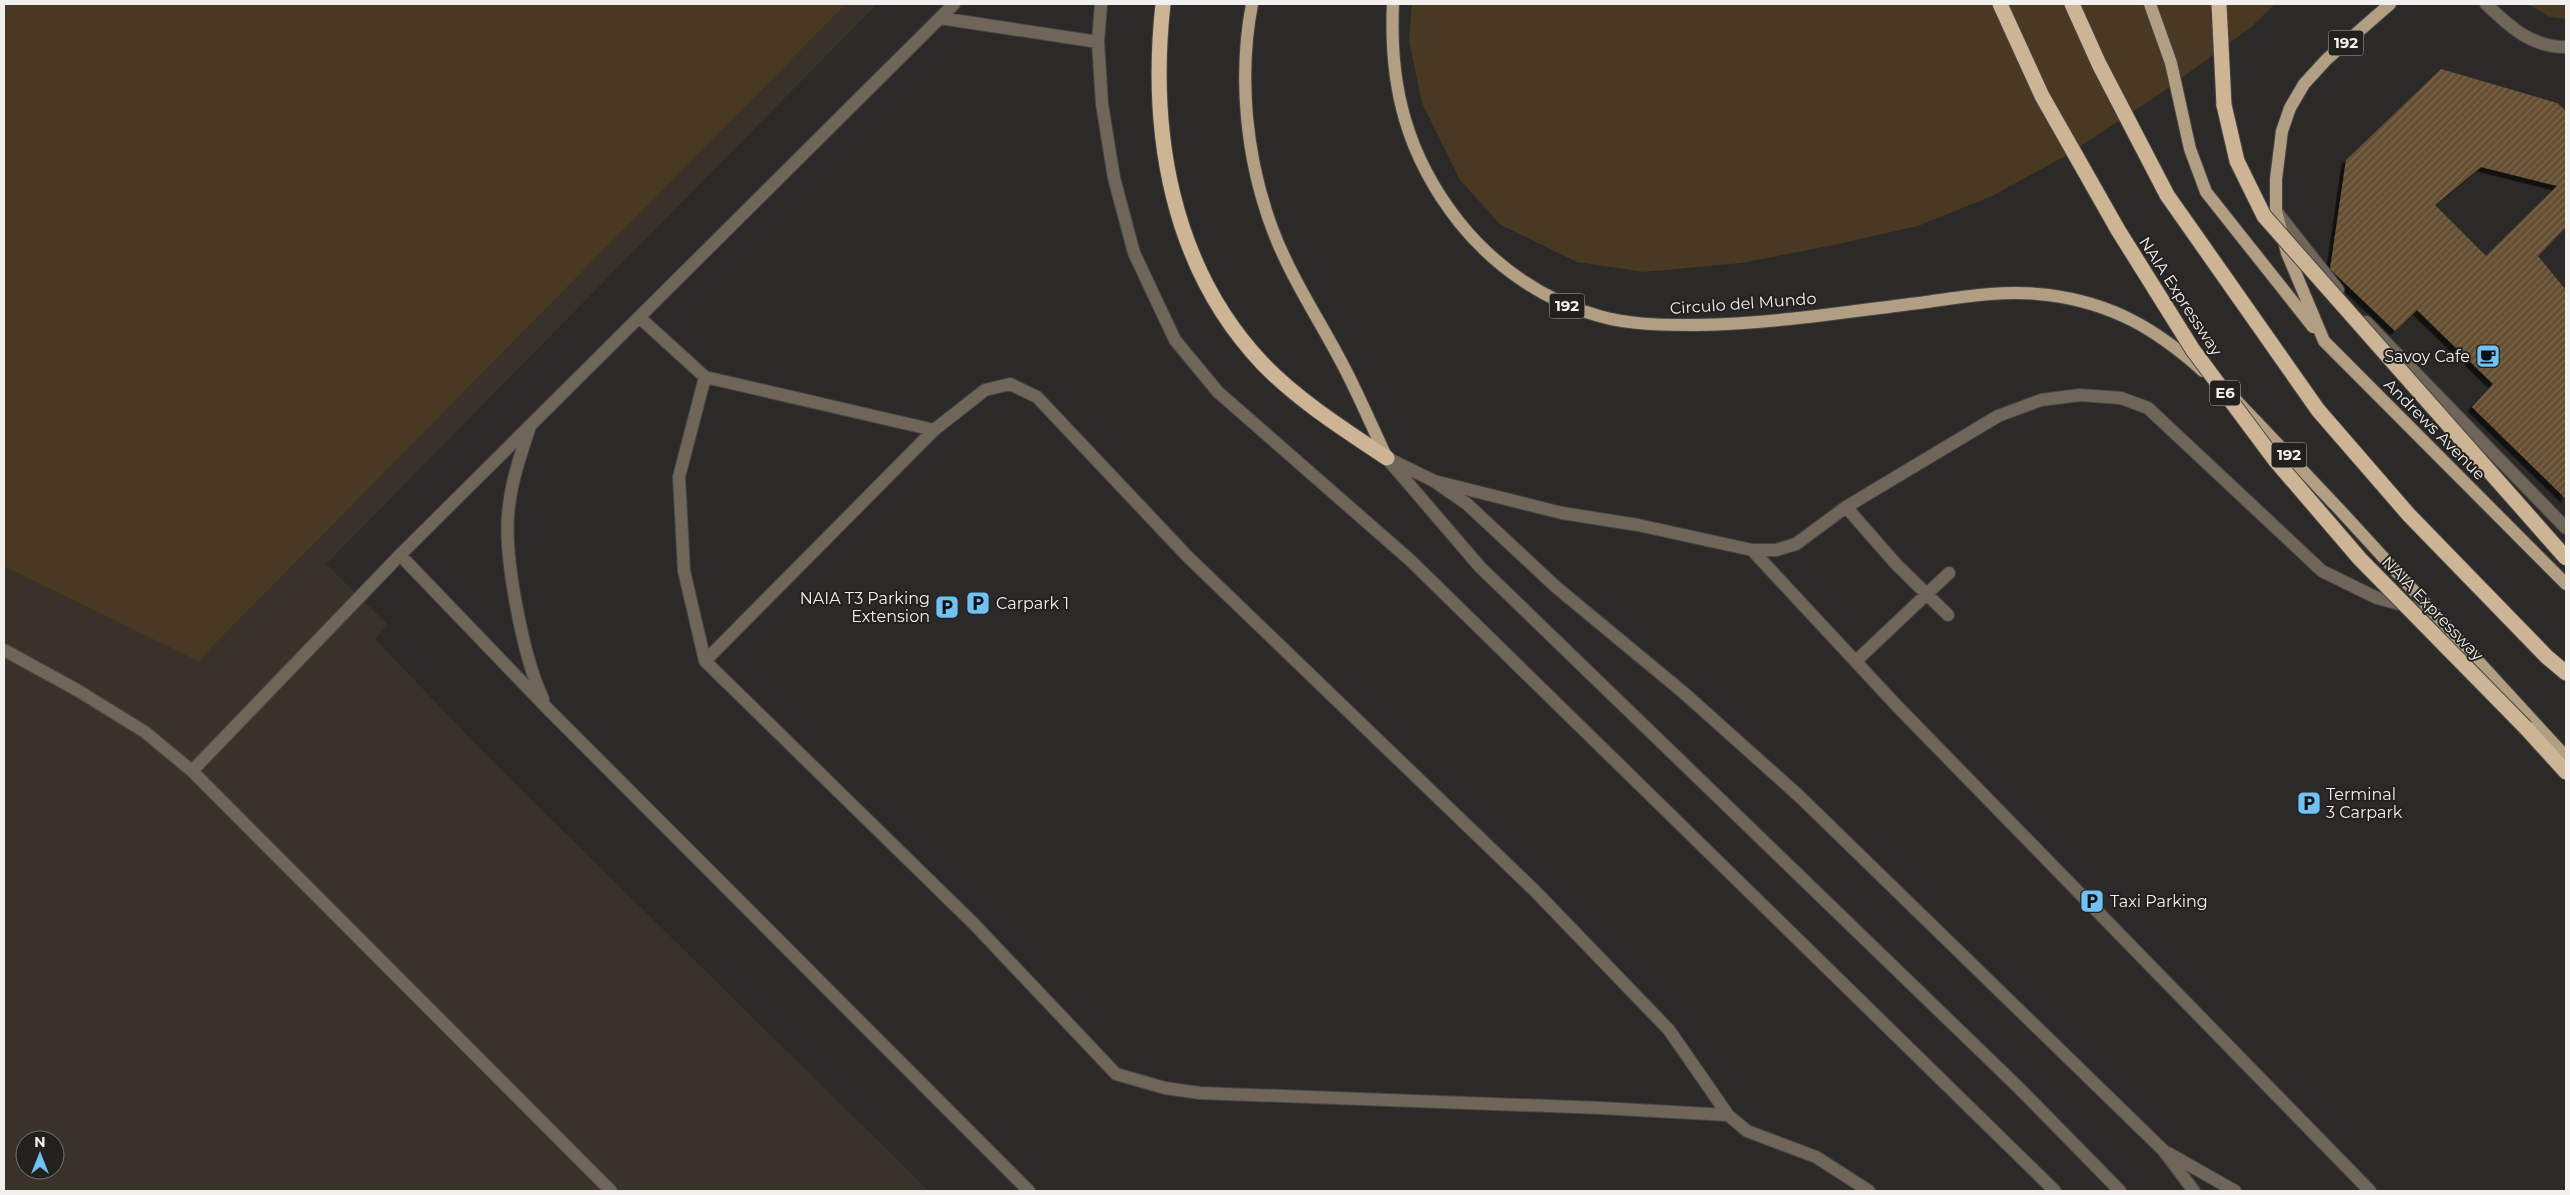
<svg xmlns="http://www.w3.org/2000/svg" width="2570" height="1195" viewBox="0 0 2570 1195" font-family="Montserrat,sans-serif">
<defs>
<pattern id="building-hatch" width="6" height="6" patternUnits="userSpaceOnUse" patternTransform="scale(1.25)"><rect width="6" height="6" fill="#654f32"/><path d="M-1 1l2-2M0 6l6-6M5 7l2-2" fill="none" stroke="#7c6950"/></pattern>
<filter id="shadow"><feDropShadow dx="-4.5" dy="4.5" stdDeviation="0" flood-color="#0009"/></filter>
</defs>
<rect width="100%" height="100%" fill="#2c2a28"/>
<path fill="#38322a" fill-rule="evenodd" d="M4,4H877L326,564L388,625L375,639L490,759L929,1191H4ZM25,1140H55V1170H25Z"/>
<path fill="#493822" d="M4,4H846L198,661L4,566Z
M1412,4H2275L2250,28L2157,96L2067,155L1992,196L1918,226L1829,246L1741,263L1644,272L1577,262L1501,225L1460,180L1422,103L1409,41Z
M2528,4H2566V19L2550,17Z"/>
<path fill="url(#building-hatch)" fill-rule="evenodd" filter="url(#shadow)" d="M2441,69L2557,103L2566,111V227L2538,256L2566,290V499L2472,407L2493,384L2417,310L2395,331L2330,269L2346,160ZM2481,167L2557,186L2486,256L2435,205Z"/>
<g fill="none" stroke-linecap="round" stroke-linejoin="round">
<g stroke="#484644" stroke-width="14">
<path id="minor" d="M1101,4L1098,42L1102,104L1114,178L1134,253L1175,340L1218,392L1410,560L2055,1191
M2486,4C2510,27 2531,47 2566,47
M940,18L1098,42
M2276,211L2338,290
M639,317L705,377L934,430
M2366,322L2566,528
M705,377L679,477L684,571L705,661L974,924L1116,1074L1165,1088L1200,1093L1601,1108L1728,1115
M529,429C521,454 512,479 509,506C502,551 523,657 543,699
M1387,458L1434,481L1467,504L1556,587L1684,693L1798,795L2163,1150L2194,1191
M1390,462L1480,567L2019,1088L2120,1191
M1434,481L1562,513L1638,525L1752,550H1776L1796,544L1846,507L1998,416L2041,400L2080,395L2121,398L2148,408L2322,571L2377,598L2434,613
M1846,507L1896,564L1948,615
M1752,550L1897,706L2370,1191
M400,555L547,708L1029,1191
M4,650L77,690L145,732L192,771L611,1191
M705,661L934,430L985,390L1010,384L1037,397L1188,557L1535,891L1669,1030L1728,1115L1747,1131L1816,1157L1869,1191
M1856,661L1949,573
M192,771L400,555L954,4
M2168,1153L2235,1191"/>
</g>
<g stroke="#484644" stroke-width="14">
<path id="major" d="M1252,4C1238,77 1246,158 1272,228C1290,277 1321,322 1345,369C1360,398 1373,429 1387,458
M1393,4C1389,87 1407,156 1459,222C1494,266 1544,301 1599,316C1630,325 1664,325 1697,325C1771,324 1845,312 1919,303C1961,297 2005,289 2048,295C2112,303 2156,329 2203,371
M2150,4L2171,63L2190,149L2206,192L2313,327
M2390,4L2327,59L2304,84L2290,108L2282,131L2276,179V211L2287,253L2324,341L2566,584
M2235,399L2339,509L2566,757"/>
</g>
<g stroke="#484644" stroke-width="17">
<path id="highway" d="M1163,4C1149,132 1171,267 1263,364C1299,401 1345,430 1387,458
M2072,4L2099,64L2167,195L2318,410L2409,515L2547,657L2566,673
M2219,4L2224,105
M2526,728L2566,772"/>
</g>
<use href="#minor" stroke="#6f6558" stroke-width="12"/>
<use href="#major" stroke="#b29e83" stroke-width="12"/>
<use href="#highway" stroke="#cdb494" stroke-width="15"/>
<g stroke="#484644" stroke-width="17" stroke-linecap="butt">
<path id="highway-bridge" d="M2000,4L2042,96L2118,230L2193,350L2275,460L2360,559L2526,728
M2224,105L2237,161L2264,216L2566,558"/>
</g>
<use href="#highway-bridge" stroke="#cdb494" stroke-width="15"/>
</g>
<defs>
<g id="cafe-square" transform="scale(1.25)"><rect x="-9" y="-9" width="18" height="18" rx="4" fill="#70c1f4" stroke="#23211e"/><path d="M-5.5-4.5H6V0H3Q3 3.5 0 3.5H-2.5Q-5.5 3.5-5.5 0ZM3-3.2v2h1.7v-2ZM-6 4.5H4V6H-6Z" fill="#111"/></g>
<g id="parking-square" transform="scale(1.25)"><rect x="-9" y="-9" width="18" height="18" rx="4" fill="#70c1f4" stroke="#23211e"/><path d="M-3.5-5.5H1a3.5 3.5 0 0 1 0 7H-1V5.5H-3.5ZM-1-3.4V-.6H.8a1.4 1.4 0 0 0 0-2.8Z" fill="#111"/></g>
</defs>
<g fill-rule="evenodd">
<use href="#cafe-square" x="2488" y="356"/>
<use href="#parking-square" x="978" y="603"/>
<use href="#parking-square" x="947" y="607"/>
<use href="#parking-square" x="2309" y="803"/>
<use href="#parking-square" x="2092" y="901"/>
</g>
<g text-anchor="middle" stroke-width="4" stroke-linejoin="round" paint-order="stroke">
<g fill="#23211e" stroke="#b3b2b0" stroke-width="1">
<rect x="2328.5" y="30.5" width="35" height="25" rx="4"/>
<rect x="1549.5" y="293.5" width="35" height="25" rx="4"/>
<rect x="2210" y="380.5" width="30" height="25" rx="4"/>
<rect x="2271.5" y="442.5" width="35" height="25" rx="4"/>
</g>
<g font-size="15" font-weight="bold" fill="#f1f0ee">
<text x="2346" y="48">192</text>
<text x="1567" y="311">192</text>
<text x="2225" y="398">E6</text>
<text x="2289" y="460">192</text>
</g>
<g font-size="16" fill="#f1f0ee" stroke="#23211e">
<text transform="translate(2181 296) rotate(57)" y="6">NAIA Expressway</text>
<text transform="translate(1743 303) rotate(-4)" y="6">Circulo del Mundo</text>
<text transform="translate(2435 429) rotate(45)" y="6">Andrews Avenue</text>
<text transform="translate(2433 608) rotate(46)" y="6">NAIA Expressway</text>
</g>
<g font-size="16" fill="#f1f0ee" stroke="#23211e" text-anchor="start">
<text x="2470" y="362" text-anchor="end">Savoy Cafe</text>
<text x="930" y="604" text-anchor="end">NAIA T3 Parking<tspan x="930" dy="18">Extension</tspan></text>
<text x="996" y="609">Carpark 1</text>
<text x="2326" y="800">Terminal<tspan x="2326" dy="18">3 Carpark</tspan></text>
<text x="2110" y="907">Taxi Parking</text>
</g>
</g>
<rect width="2570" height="1195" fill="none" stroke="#f1f0ee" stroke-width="10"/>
<g transform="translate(40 1155)"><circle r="24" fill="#23211e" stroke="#757471"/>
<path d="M0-4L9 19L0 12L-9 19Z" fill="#70c1f4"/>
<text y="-8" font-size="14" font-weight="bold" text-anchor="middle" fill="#f1f0ee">N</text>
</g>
</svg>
